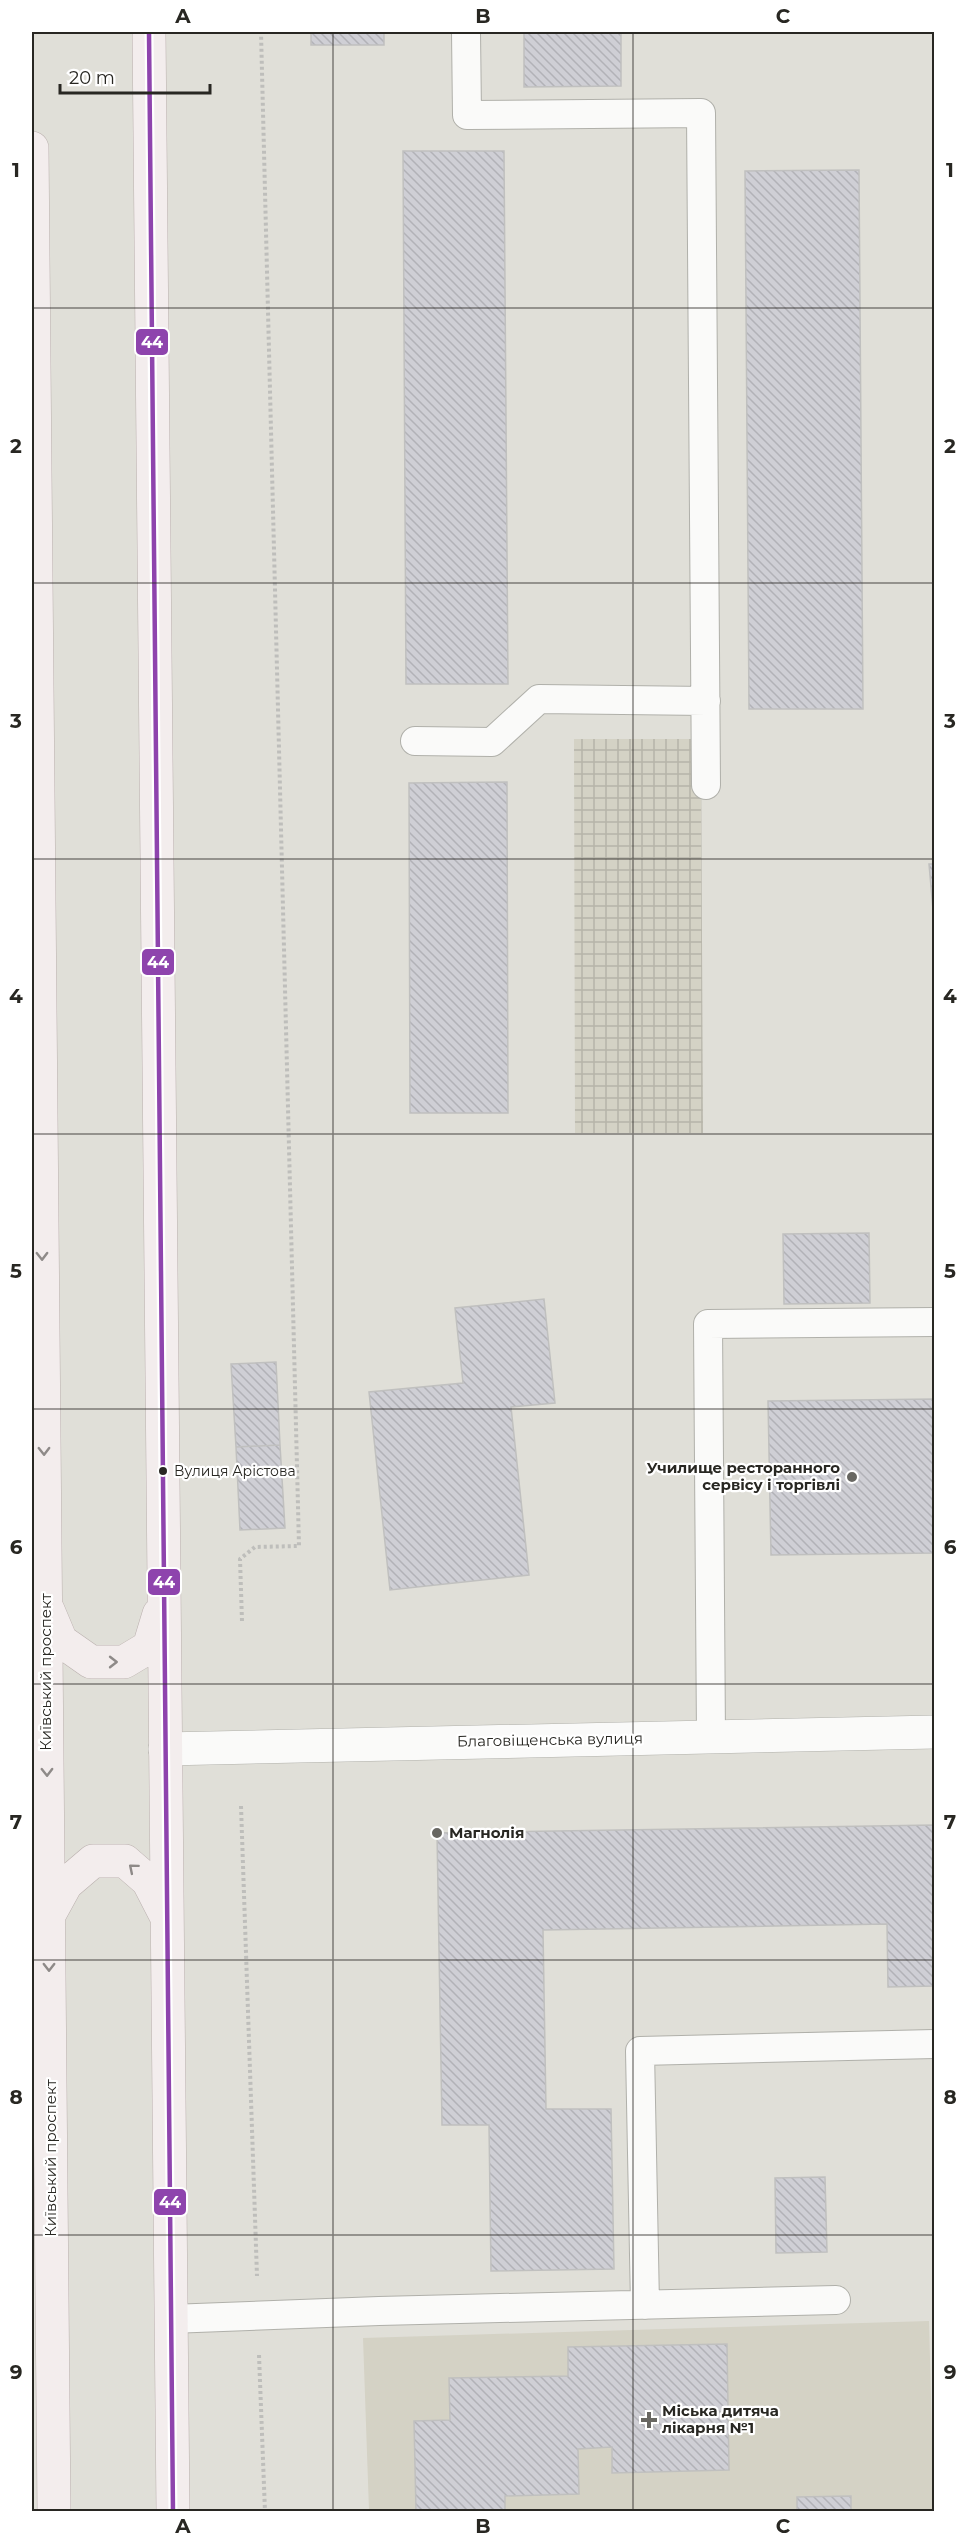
<svg xmlns="http://www.w3.org/2000/svg" width="966" height="2543" viewBox="0 0 966 2543" font-family="Montserrat,sans-serif">
<defs>
<pattern id="industrial-grid" width="8" height="8" patternUnits="userSpaceOnUse" patternTransform="scale(1.5)"><rect width="8" height="8" fill="#d4d2c5"/><path d="M0 4h8M4 0v8" fill="none" stroke="#b6b4a9"/></pattern>
<pattern id="building-back-hatch" width="6" height="6" patternUnits="userSpaceOnUse" patternTransform="scale(1.5)"><rect width="6" height="6" fill="#cfcfd5"/><path d="M-1 5l2 2M0 0l6 6M5-1l2 2" fill="none" stroke="#b2b2b7"/></pattern>
</defs>
<rect width="100%" height="100%" fill="#e0dfd8"/>
<path fill="#d4d2c5" d="M929,2321L934,2511H369L363,2338Z"/>
<path fill="url(#industrial-grid)" d="M574,739H701L703,1133H575Z"/>
<path fill="url(#building-back-hatch)" stroke="#c0c0bf" stroke-width="1.5" d="M311,32H384V45H311Z
M524,32H621V86L524,87Z
M403,151H504L508,684H406Z
M859,170L863,709H749L745,171Z
M507,782L508,1113H410L409,783Z
M929,864H934V921Z
M869,1233L870,1303L784,1304L783,1234Z
M544,1299L555,1403L511,1407L529,1575L390,1590L369,1392L463,1383L455,1308Z
M276,1362L280,1445L236,1447L231,1364Z
M934,1399V1553L771,1555L768,1401Z
M280,1445L285,1528L240,1530L236,1447Z
M934,1825V1986L888,1987L887,1924L543,1930L546,2109H611L614,2269L491,2271L489,2125H442L437,1833Z
M825,2177L827,2252L776,2253L775,2178Z
M727,2344L729,2470L612,2473V2447L578,2449L579,2494L505,2496V2512H416L414,2421L450,2420L449,2378L568,2376V2347Z
M851,2496V2512H797V2497Z"/>
<g fill="none" stroke-linecap="round" stroke-linejoin="round">
<g stroke="#b0b0aa" stroke-width="30">
<path id="lane" d="M466,32L467,115L701,113L706,785
M415,741L492,742L539,699L706,701
M711,1737L708,1324L934,1322
M645,2305L640,2051L934,2044
M170,2319L379,2311L836,2300"/>
</g>
<g stroke="#b0b0aa" stroke-width="34">
<path id="street" d="M165,1749L934,1732"/>
</g>
<g stroke="#bab0ae" stroke-width="34">
<path id="primary" d="M149,32L173,2512
M32,148L54,2512
M48,1610L61,1641L91,1662H124L149,1647L159,1614
M49,1915L66,1884L93,1861H125L148,1881L165,1914"/>
</g>
<path stroke="#bebebb" stroke-width="4" stroke-dasharray="3 3" stroke-linecap="butt" d="M242,1621L240,1559L255,1547L299,1546L261,32
M241,1806L257,2276
M259,2355L265,2512"/>
<use href="#lane" stroke="#fafaf9" stroke-width="28"/>
<use href="#street" stroke="#fafaf9" stroke-width="33"/>
<use href="#primary" stroke="#f3eded" stroke-width="33"/>
<g stroke="#fff" stroke-width="9">
<path id="bus-1" d="M149,32L173,2512"/>
</g>
<use href="#bus-1" stroke="#8e44ad" stroke-width="4.5"/>
</g>
<defs><path id="oneway-chevron" d="M-2-3.5L2.5 0L-2 3.5" fill="none" stroke-width="1.6" stroke-linecap="round" stroke-linejoin="round" transform="scale(1.5)"/></defs>
<g stroke="#8e8a88">
<use href="#oneway-chevron" transform="translate(42 1256) rotate(89)"/>
<use href="#oneway-chevron" transform="translate(44 1451) rotate(89)"/>
<use href="#oneway-chevron" transform="translate(113 1662)"/>
<use href="#oneway-chevron" transform="translate(47 1772) rotate(89)"/>
<use href="#oneway-chevron" transform="translate(133 1868) rotate(-140)"/>
<use href="#oneway-chevron" transform="translate(49 1967) rotate(90)"/>
</g>
<path fill="none" stroke="#282722" stroke-width="1.5" stroke-opacity="0.55" d="M333,32V2512M633,32V2512M32,308H934M32,583H934M32,859H934M32,1134H934M32,1409H934M32,1684H934M32,1960H934M32,2235H934"/>
<circle fill="#282722" stroke="#fff" stroke-width="2" cx="163" cy="1471" r="5"/>
<g fill="#686762" stroke="#fff" stroke-width="2">
<circle cx="852" cy="1477" r="6"/>
<circle cx="437" cy="1833" r="6"/>
<path d="M646 2411h6v6h6v6h-6v6h-6v-6h-6v-6h6z"/>
</g>
<g text-anchor="middle" stroke-width="4.5" stroke-linejoin="round" paint-order="stroke">
<g font-size="14" fill="#282722" stroke="#fff" text-anchor="start">
<text x="174" y="1476">Вулиця Арістова</text>
</g>
<g font-size="15" font-weight="bold" fill="#282722" stroke="#fff" text-anchor="start">
<text x="840" y="1473" text-anchor="end">Училище ресторанного<tspan x="840" dy="17">сервісу і торгівлі</tspan></text>
<text x="449" y="1838">Магнолія</text>
<text x="662" y="2416">Міська дитяча<tspan x="662" dy="17">лікарня №1</tspan></text>
</g>
<g font-size="15" fill="#282722" stroke="#fff">
<text transform="translate(46 1672) rotate(-90)" y="5">Київський проспект</text>
<text transform="translate(550 1740) rotate(-1)" y="5">Благовіщенська вулиця</text>
<text transform="translate(51 2158) rotate(-90)" y="5">Київський проспект</text>
</g>
</g>
<g stroke="#fff" stroke-width="2">
<rect x="135" y="328" width="34" height="28" rx="6" fill="#8e44ad"/>
<rect x="141" y="948" width="34" height="28" rx="6" fill="#8e44ad"/>
<rect x="147" y="1568" width="34" height="28" rx="6" fill="#8e44ad"/>
<rect x="153" y="2188" width="34" height="28" rx="6" fill="#8e44ad"/>
</g>
<g font-size="16" text-anchor="middle" font-weight="bold" fill="#fff">
<text x="152" y="348">44</text>
<text x="158" y="968">44</text>
<text x="164" y="1588">44</text>
<text x="170" y="2208">44</text>
</g>
<rect width="966" height="2543" fill="none" stroke="#ffffff" stroke-width="66"/>
<path d="M60 84v9h150v-9" fill="none" stroke="#282722" stroke-width="3"/>
<text x="69" y="84" font-size="18" fill="#282722" stroke="#ffffff" stroke-width="4.5" paint-order="stroke">20 m</text>
<rect x="33" y="33" width="900" height="2477" fill="none" stroke="#282722" stroke-width="2"/>
<g font-size="20" text-anchor="middle" font-weight="bold" fill="#282722">
<text x="183" y="23">A</text>
<text x="483" y="23">B</text>
<text x="783" y="23">C</text>
<text x="16" y="177">1</text>
<text x="950" y="177">1</text>
<text x="16" y="453">2</text>
<text x="950" y="453">2</text>
<text x="16" y="728">3</text>
<text x="950" y="728">3</text>
<text x="16" y="1003">4</text>
<text x="950" y="1003">4</text>
<text x="16" y="1278">5</text>
<text x="950" y="1278">5</text>
<text x="16" y="1554">6</text>
<text x="950" y="1554">6</text>
<text x="16" y="1829">7</text>
<text x="950" y="1829">7</text>
<text x="16" y="2104">8</text>
<text x="950" y="2104">8</text>
<text x="16" y="2379">9</text>
<text x="950" y="2379">9</text>
<text x="183" y="2533">A</text>
<text x="483" y="2533">B</text>
<text x="783" y="2533">C</text>
</g>
</svg>
